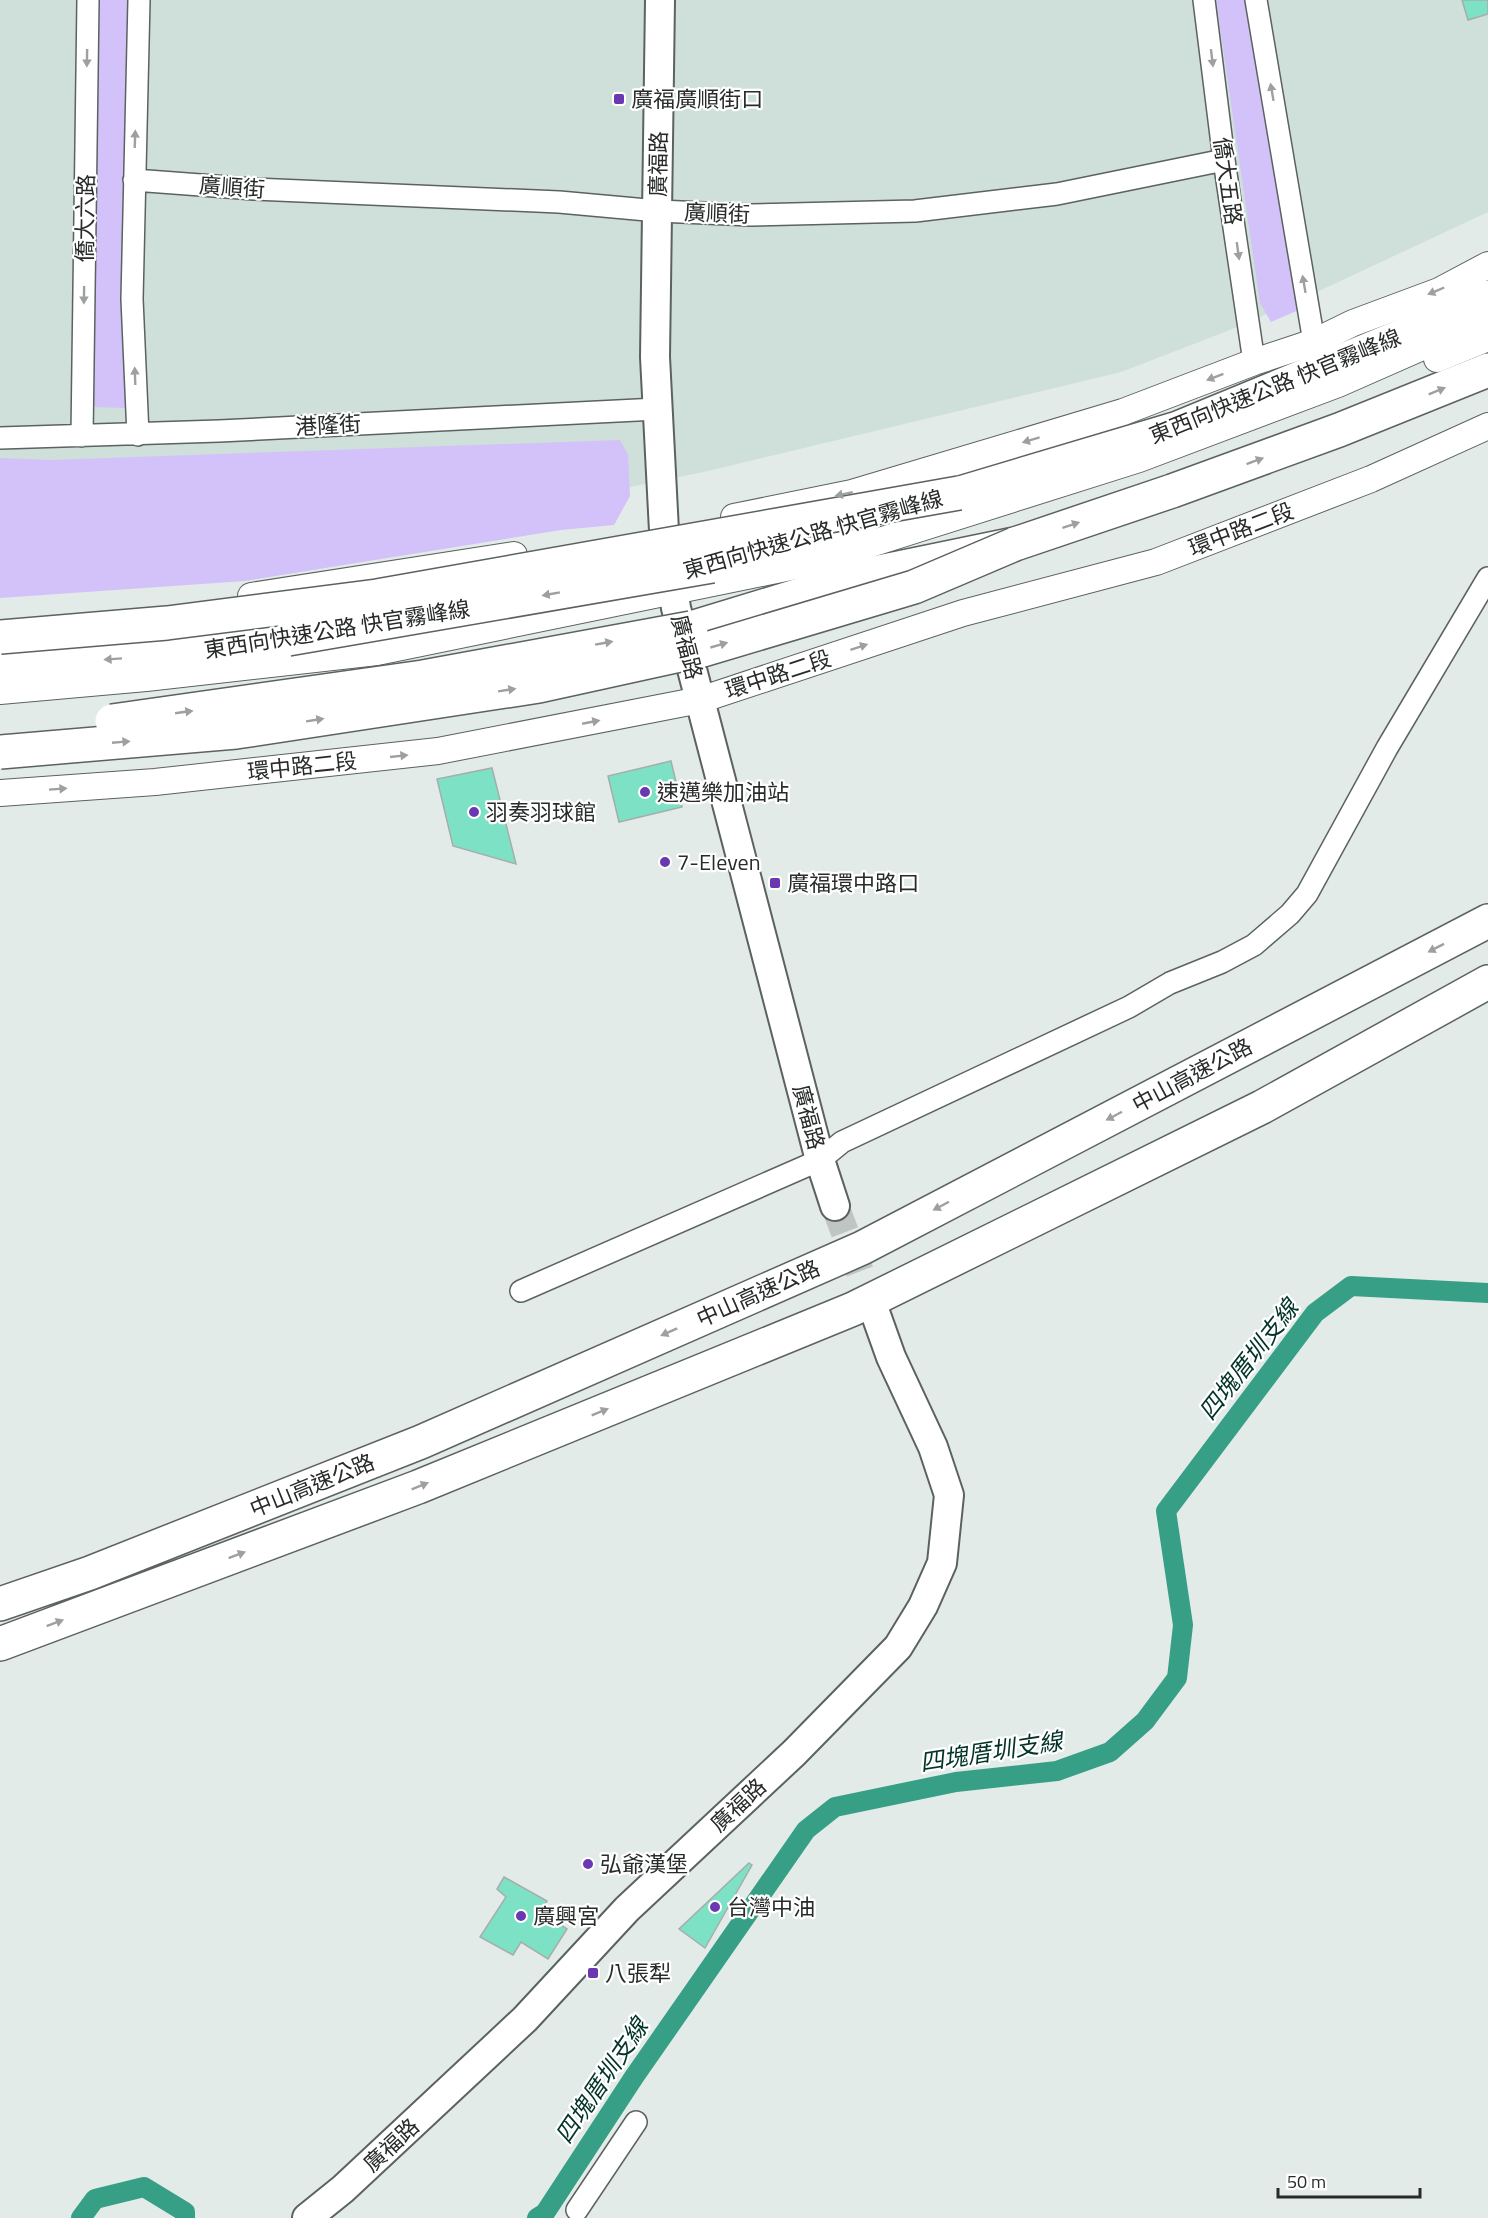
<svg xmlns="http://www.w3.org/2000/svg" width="1488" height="2218" viewBox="0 0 1488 2218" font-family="'Titillium Web','Noto Sans TC',sans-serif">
<rect width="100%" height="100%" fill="#e3ebe8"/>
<path fill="#cfdfd9" d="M0,0H1488V212L1319,291L1230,330L1121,372L708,471L596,494L0,577Z"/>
<path fill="#d2c2f9" d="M95,0H132L131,403L126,408L95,407L91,401Z
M1216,0H1250L1301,309L1271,322L1260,303Z
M620,440L628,455L630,496L614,525L561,530L245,581L0,598V458L51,460Z"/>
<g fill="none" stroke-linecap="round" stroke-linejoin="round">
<path stroke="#369f86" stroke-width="20" d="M81,2218L95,2199L144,2187L185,2212V2218
M537,2218L545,2213L634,2077L806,1830L835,1807L956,1782L1057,1771L1110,1752L1145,1721L1177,1678L1183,1625L1166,1511L1315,1313L1351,1286L1488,1293"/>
</g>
<path fill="#7de1c5" stroke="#a6adaa" stroke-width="1.5" d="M1462,0H1488V14L1468,20Z
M671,761L682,807L619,822L608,776Z
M492,768L516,864L453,846L437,779Z
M749,1863L752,1865L705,1948L679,1929Z
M504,1877L547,1901L540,1911L567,1929L548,1959L521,1942L513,1955L480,1937L506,1897L497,1889Z"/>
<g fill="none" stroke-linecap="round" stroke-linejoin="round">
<path stroke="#bec5c2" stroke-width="28" stroke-dasharray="28 14" stroke-linecap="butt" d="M835,1206L871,1301"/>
<g stroke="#5b6260" stroke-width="24">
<path id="minor" d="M1204,0L1224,160L1254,362
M1256,0L1314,342
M134,180L254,189L559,202L658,211L751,215L915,211L1057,194L1224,160
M138,435L132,299L139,0
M82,436L88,0
M0,438L219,431L657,409
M521,1291L820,1160L842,1142L1129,1007L1170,983L1222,962L1254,945L1290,914L1307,894L1387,748L1488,578
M577,2210L636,2122"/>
</g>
<g stroke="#5b6260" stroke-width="28">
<path id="tertiary" d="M1437,359L1488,338
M734,517L852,493L1123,412L1254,362L1314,342L1353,323L1439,291L1488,265
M251,596L514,555
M0,691L146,678L377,652L810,563L1139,459L1338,384L1488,318
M0,793L155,782L438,751L700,700L963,613L1156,562L1371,479L1488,426"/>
</g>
<g stroke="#5b6260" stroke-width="32">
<path id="secondary" d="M660,0L655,357L664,531L676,608L820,1160L835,1206
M307,2218L343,2189L525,2019L627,1909L794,1753L898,1647L923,1606L942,1563L949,1495L933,1447L891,1357L871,1301"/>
</g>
<g stroke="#5b6260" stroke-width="36">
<path id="trunk" d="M933,501L1178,428L1443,319L1488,297
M712,566L861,522
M691,628L865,575L1015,544L1172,491L1339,430L1488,370
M0,666L172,655L288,639"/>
</g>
<g stroke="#5b6260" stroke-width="36">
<path id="motorway" d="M0,1604L90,1573L421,1442L862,1248L1488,921
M0,1644L418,1487L853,1309L1262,1107L1488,982"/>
</g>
<use href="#minor" stroke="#fff" stroke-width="21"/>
<use href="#tertiary" stroke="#fff" stroke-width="26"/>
<use href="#secondary" stroke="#fff" stroke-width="28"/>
<use href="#trunk" stroke="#fff" stroke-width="33"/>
<use href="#motorway" stroke="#fff" stroke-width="33"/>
<g stroke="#5b6260" stroke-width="36" stroke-linecap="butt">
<path id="trunk-bridge" d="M0,637L167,623L377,596L959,493
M288,639L712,566
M112,721L423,677L691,628
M0,752L236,732L539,686L703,650L914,587L1015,544"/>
</g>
<use href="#trunk-bridge" stroke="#fff" stroke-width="33"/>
</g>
<defs><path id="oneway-solid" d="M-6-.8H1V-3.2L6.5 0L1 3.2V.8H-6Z" transform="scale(1.5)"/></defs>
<g fill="#9ea09f">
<use href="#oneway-solid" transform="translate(87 58) rotate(91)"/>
<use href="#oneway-solid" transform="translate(1212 58) rotate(83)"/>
<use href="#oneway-solid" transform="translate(1272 92) rotate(-100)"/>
<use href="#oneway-solid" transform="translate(135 139) rotate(-88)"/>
<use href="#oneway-solid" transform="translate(1238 251) rotate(82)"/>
<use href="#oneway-solid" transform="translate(1304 284) rotate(-100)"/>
<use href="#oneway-solid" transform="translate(1436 291) rotate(157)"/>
<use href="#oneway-solid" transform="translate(84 295) rotate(91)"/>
<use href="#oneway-solid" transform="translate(135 376) rotate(-92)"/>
<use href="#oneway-solid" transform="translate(1215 377) rotate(159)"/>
<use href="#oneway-solid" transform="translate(1437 391) rotate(-22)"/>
<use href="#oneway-solid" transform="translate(1031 440) rotate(163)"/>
<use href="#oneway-solid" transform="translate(1255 461) rotate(-20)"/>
<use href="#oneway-solid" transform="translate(844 494) rotate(168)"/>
<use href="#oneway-solid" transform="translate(1071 525) rotate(-18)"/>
<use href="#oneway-solid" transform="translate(551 594) rotate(170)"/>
<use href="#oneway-solid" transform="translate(604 643) rotate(-10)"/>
<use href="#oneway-solid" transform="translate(719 645) rotate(-16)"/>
<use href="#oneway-solid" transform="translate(859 647) rotate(-18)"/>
<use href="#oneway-solid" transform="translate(113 659) rotate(176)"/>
<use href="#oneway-solid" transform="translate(507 690) rotate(-9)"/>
<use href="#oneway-solid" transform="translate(184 712) rotate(-8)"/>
<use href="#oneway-solid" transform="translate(315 720) rotate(-9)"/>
<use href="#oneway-solid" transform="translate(591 722) rotate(-11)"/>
<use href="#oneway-solid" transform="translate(121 742) rotate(-5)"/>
<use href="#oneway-solid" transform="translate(399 756) rotate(-6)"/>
<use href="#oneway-solid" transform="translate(58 789) rotate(-4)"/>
<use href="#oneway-solid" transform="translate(1436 948) rotate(153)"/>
<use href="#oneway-solid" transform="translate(1114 1116) rotate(152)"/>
<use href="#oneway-solid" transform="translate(941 1206) rotate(152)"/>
<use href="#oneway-solid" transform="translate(669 1332) rotate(156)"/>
<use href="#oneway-solid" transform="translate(600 1412) rotate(-22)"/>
<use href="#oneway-solid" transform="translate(420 1486) rotate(-22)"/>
<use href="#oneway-solid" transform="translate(237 1555) rotate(-21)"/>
<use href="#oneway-solid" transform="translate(55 1623) rotate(-21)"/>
</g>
<g fill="#6a38b0" stroke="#fff" stroke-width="2">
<rect x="613" y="93" width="12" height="12" rx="3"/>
<circle cx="645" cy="792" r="6"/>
<circle cx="474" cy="812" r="6"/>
<circle cx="665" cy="862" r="6"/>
<rect x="769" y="877" width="12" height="12" rx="3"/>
<circle cx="588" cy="1864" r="6"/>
<circle cx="715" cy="1907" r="6"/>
<circle cx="521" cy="1916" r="6"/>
<rect x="587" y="1967" width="12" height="12" rx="3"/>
</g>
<g text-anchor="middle" stroke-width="4.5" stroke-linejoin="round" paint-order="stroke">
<g font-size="22" fill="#282b2a" stroke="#fff" text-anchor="start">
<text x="631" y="107">廣福廣順街口</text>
<text x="657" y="800">速邁樂加油站</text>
<text x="486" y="820">羽奏羽球館</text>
<text x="677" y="870">7-Eleven</text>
<text x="787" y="891">廣福環中路口</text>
<text x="600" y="1872">弘爺漢堡</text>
<text x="727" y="1915">台灣中油</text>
<text x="533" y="1924">廣興宮</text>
<text x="605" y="1981">八張犁</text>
</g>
<g font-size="22" fill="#282b2a" stroke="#fff">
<text transform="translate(658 164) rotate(-89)" y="8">廣福路</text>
<text transform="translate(1228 181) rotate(82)" y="8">僑大五路</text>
<text transform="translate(232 187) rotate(4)" y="8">廣順街</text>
<text transform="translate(717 213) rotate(2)" y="8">廣順街</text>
<text transform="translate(85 218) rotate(-89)" y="8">僑大六路</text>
<text transform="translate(1275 386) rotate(-22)" y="8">東西向快速公路 快官霧峰線</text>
<text transform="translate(328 425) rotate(-3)" y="8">港隆街</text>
<text transform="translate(1241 529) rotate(-21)" y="8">環中路二段</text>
<text transform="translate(813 534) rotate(-16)" y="8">東西向快速公路 快官霧峰線</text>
<text transform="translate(337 629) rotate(-9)" y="8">東西向快速公路 快官霧峰線</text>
<text transform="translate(687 647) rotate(76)" y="8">廣福路</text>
<text transform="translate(778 674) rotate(-18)" y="8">環中路二段</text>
<text transform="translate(302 766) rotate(-6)" y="8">環中路二段</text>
<text transform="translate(1192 1075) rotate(-28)" y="8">中山高速公路</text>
<text transform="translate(809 1117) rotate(75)" y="8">廣福路</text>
<text transform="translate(758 1293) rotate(-24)" y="8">中山高速公路</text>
<text transform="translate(312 1485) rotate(-22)" y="8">中山高速公路</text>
<text transform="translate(738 1805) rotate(-43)" y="8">廣福路</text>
<text transform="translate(391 2145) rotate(-43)" y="8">廣福路</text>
</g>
<g font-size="24" font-style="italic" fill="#023328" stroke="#fff">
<text transform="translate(1249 1360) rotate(-52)" y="8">四塊厝圳支線</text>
<text transform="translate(991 1752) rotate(-9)" y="8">四塊厝圳支線</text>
<text transform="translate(602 2081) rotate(-56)" y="8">四塊厝圳支線</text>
</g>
</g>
<path d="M1278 2188v9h142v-9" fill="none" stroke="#282b2a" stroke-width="3"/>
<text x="1287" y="2188" font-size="18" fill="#282b2a" stroke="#ffffff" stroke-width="4.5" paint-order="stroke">50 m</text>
</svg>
